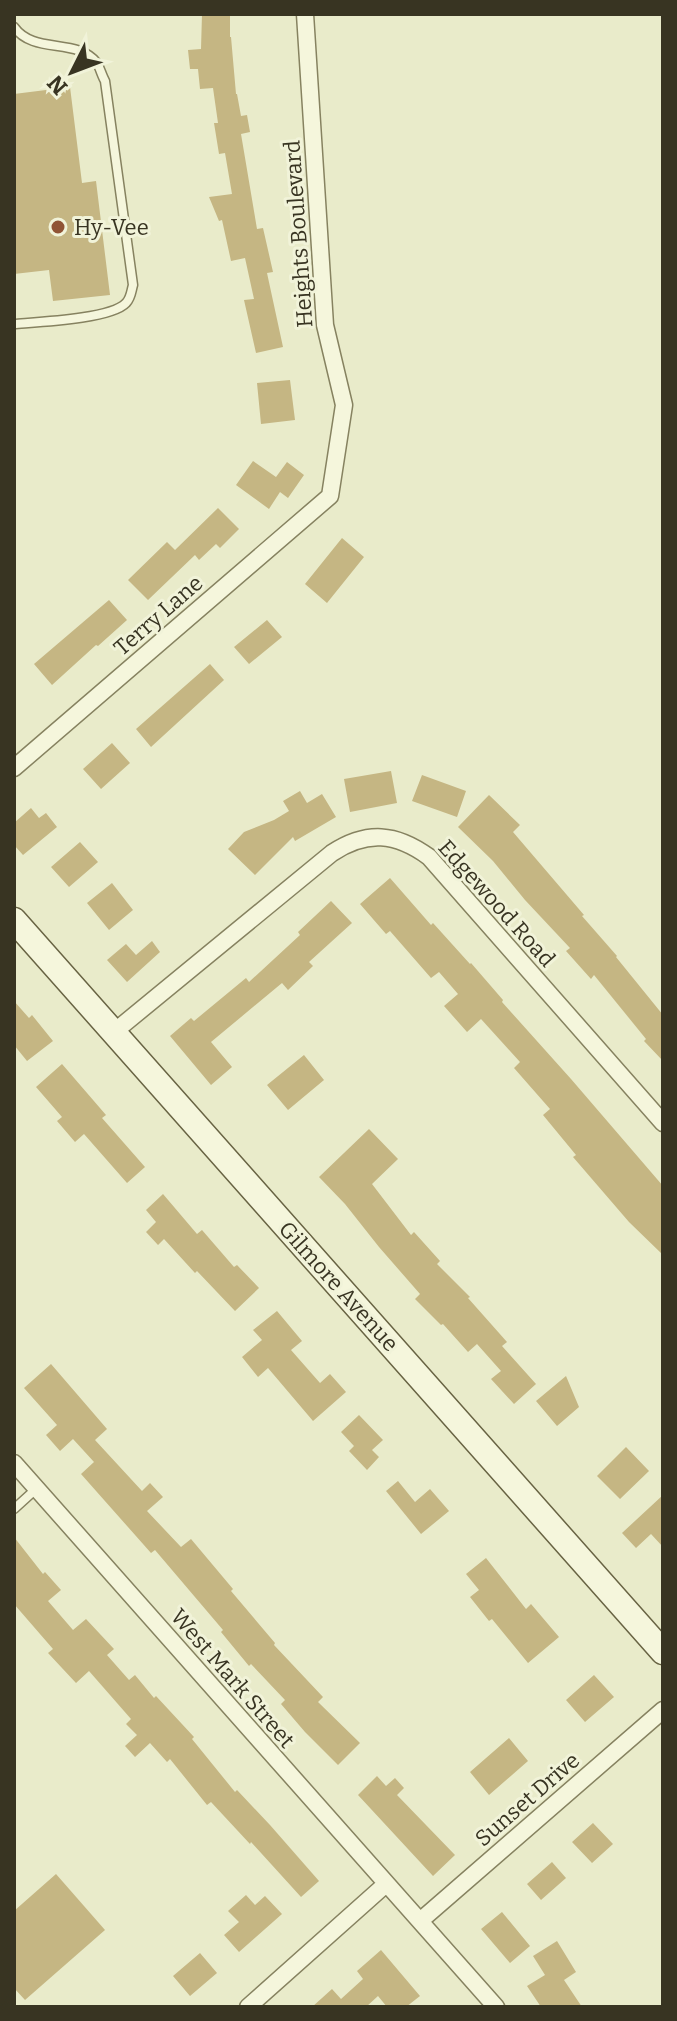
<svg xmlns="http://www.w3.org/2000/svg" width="677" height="2021" viewBox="0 0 677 2021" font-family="Bitter,serif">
<rect width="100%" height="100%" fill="#e9ebca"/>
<path fill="#c5b683" d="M202,14H230V37H231L236,94H237L241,116L247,115L250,132L241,134L257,229L263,228L273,272L267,273L283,347L256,353L244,300L254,299L245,258L231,261L222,220L219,221L209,197L232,194L225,153L219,154L214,123H218L213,88L200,89L198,69H190L188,50L201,49Z
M70,87L82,183L96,181L110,295L53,301L49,270L14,274V94Z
M290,380L295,420L261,424L257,383Z
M253,461L276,477L287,462L304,475L288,498L280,492L269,509L236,485Z
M218,508L239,529L220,548L216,544L199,560L195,555L148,600L128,580L167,542L175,550Z
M342,538L364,557L327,603L305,584Z
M109,600L127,620L98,646L96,645L52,685L34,664Z
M267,620L282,637L249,664L234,647Z
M210,664L224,680L151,747L136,729Z
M112,743L130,763L101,789L83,769Z
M391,771L397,803L350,812L344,779Z
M422,775L466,791L457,817L412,801Z
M300,791L307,803L322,794L336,817L295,841L293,837L255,875L228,849L244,832L274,820L289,811L283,801Z
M489,795L520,825L513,832L584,915L582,916L617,956L616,957L663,1015V1061L644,1041L646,1039L594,975L591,979L566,951L570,948L525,900L493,861L458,827Z
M31,808L39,818L46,813L57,827L23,855L14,845V823Z
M80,842L98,862L69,887L51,867Z
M390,878L431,925L433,923L470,964L471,963L503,1000L502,1002L571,1079L663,1186V1255L629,1222L573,1157L576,1155L543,1115L550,1109L514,1068L520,1062L481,1019L467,1032L444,1006L458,994L439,972L431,978L390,931L386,934L360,904Z
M112,883L133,910L109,930L87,903Z
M331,901L352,923L309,962L313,966L288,990L282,983L211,1042L232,1067L211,1085L170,1036L191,1018L194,1021L246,978L249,982L300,935L298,932Z
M152,941L160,952L127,982L107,960L126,944L136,955Z
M14,1001L29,1018L32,1015L53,1041L27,1061L14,1045Z
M304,1055L324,1080L288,1110L267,1085Z
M62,1064L106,1115L102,1118L145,1167L127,1183L84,1134L75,1142L57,1121L62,1117L36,1087Z
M369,1129L398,1159L372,1184L411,1235L414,1232L440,1261L437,1264L470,1297L468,1298L507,1342L502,1346L536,1384L514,1404L491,1379L501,1371L477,1344L468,1352L443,1324L441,1325L415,1299L420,1294L379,1247L345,1204L319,1177Z
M163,1194L197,1234L202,1230L234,1267L237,1265L259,1288L235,1311L197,1271L195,1273L164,1239L158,1245L146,1232L156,1222L146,1210Z
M277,1311L302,1341L291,1350L320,1383L330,1374L346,1392L313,1421L268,1368L258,1377L242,1357L262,1340L253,1330Z
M51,1364L107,1429L95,1440L142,1491L150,1483L163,1497L147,1511L181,1547L191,1539L233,1589L231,1591L275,1643L274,1645L323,1697L318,1702L360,1743L338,1765L305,1732L281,1704L285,1700L251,1664L249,1666L221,1632L223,1630L155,1550L151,1553L81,1474L94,1462L73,1439L60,1451L46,1435L57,1425L24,1388Z
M566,1376L579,1407L557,1426L536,1401Z
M359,1415L383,1440L372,1450L379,1457L367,1470L349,1451L354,1446L341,1432Z
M626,1447L649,1471L620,1499L597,1476Z
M398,1481L415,1502L430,1489L449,1511L421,1534L386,1491Z
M663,1495V1547L651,1534L636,1548L622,1533Z
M14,1537L43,1574L45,1572L61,1590L48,1601L73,1630L86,1619L114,1649L107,1655L129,1680L135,1675L154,1698L156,1696L194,1737L192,1739L235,1792L237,1790L270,1825L319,1881L301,1897L251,1842L250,1844L211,1802L207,1805L170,1759L167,1762L150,1743L135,1757L125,1746L137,1735L126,1724L131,1719L89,1671L76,1683L48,1653L53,1649L14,1604Z
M486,1558L526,1609L531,1604L559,1637L528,1663L492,1619L489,1621L470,1597L479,1590L466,1574Z
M594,1675L614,1697L585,1722L566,1700Z
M509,1738L528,1761L489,1795L470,1772Z
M377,1776L386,1786L395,1778L404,1788L397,1795L455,1855L433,1876L358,1795Z
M593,1823L613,1844L592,1863L572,1842Z
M552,1862L566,1878L541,1900L527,1884Z
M56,1874L105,1930L25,2000L14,1988V1911Z
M246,1895L255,1905L265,1896L282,1914L239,1952L224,1935L239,1922L228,1911Z
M502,1912L530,1946L510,1963L481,1929Z
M557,1941L576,1972L564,1980L582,2007H541L527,1986L545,1975L533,1956Z
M381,1950L420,1996L406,2007H387L378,1996L366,2007H312L332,1989L341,1999L363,1979L357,1971Z
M200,1953L217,1973L190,1996L173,1976Z"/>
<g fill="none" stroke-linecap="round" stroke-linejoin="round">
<g stroke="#868260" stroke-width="11">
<path id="lane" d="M14,27C34,55 77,37 97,63C100,68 102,76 105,81L133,285C131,292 131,298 126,303C111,319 38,322 14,324
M14,1509L36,1489"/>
</g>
<g stroke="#868260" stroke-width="19">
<path id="street" d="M14,768L330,496L344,405L325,325L305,14
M114,1032L332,853C367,830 396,833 429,857L663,1123
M14,1463L496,2007
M420,1921L663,1710
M248,2007L386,1884"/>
</g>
<g stroke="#686343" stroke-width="27">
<path id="secondary" d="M14,920L663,1652"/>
</g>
<use href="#lane" stroke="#f5f6dc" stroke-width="8"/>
<use href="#street" stroke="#f5f6dc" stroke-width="16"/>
<use href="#secondary" stroke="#f5f6dc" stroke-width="24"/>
</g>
<circle fill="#905435" stroke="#f1f3d9" stroke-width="3" cx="58" cy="227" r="8"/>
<g text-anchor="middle" stroke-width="6" stroke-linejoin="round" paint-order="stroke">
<g font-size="22" fill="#383422" stroke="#f1f3d9" text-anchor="start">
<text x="74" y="235">Hy-Vee</text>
</g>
<g font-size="22" fill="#383422" stroke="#f1f3d9">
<text transform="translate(298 234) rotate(-94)" y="8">Heights Boulevard</text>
<text transform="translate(158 615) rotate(-41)" y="8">Terry Lane</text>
<text transform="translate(497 903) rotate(48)" y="8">Edgewood Road</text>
<text transform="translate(339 1286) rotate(48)" y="8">Gilmore Avenue</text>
<text transform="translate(233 1678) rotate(49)" y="8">West Mark Street</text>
<text transform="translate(527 1799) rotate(-41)" y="8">Sunset Drive</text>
</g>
</g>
<rect width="677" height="2021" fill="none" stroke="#383422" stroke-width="32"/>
<g transform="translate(72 72) rotate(228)" stroke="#f1f3d9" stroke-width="6" paint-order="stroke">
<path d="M0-6L14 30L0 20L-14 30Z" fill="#383422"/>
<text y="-12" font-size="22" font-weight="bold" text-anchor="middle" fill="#383422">N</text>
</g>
</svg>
